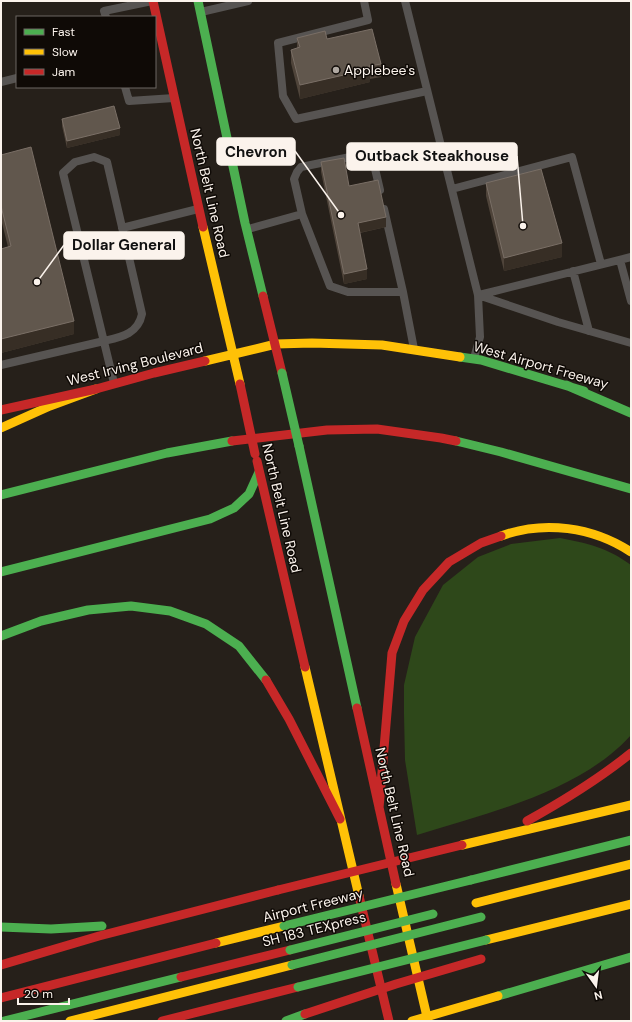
<svg xmlns="http://www.w3.org/2000/svg" width="632" height="1022" viewBox="0 0 632 1022" font-family="'DM Sans',sans-serif">
<rect width="100%" height="100%" fill="#26201a"/>
<path fill="#2e481a" d="M560,538C587,543 608,548 631,565V735C625,742 618,748 611,754C556,798 483,814 417,835L405,760L404,714V685L415,637L443,585L478,557L511,544Z"/>
<g fill="none" stroke-linecap="round" stroke-linejoin="round">
<path stroke="#575452" stroke-width="8" d="M364,1L368,20L278,43L283,96L296,119L427,91
M405,1L478,295L480,337L474,358
M201,12L248,1
M106,17L104,11L152,1
M1,82L17,78
M125,87L129,101L174,98
M452,189L572,157L601,264
M384,209L403,292
M302,214L294,179L297,172L301,167L365,154L372,156L380,190
M122,228L198,209
M248,229L302,214L330,286L348,292H403L414,349
M620,260L631,301
M573,271L589,331
M478,295L558,322L631,343
M479,295L631,257
M1,365L104,341C121,337 138,334 142,314L107,162L94,157L75,162L63,173L114,383"/>
<path stroke="#4caf50" stroke-width="9" d="M198,1L245,223L263,296
M460,357L481,360L584,391
M566,385L631,413
M456,441L501,452L631,489
M299,446L357,708
M1,495L167,453L232,441
M1,572L210,519L234,508L249,494L259,472
M1,636L41,621L88,610L131,606L170,611L206,624L239,646L266,680
M471,880L631,840
M1,927L51,929L102,926
M498,996L631,957
M4,1021L181,977
M286,1021L305,1014"/>
<path stroke="#ffc107" stroke-width="9" d="M203,227L240,384
M205,361L276,344L312,343L382,345L460,357
M1,428L50,406L96,389
M501,536C544,520 593,527 631,552
M305,667L359,896
M462,845L631,805
M396,884L428,1021
M476,903L631,864
M486,940L631,904
M216,943L284,926
M70,1021L292,965"/>
<path stroke="#c62828" stroke-width="9" d="M153,1L203,227
M263,296L282,373
M1,410L96,389L154,373L205,361
M232,441L327,430L377,429L441,438L456,441
M257,461L305,667
M266,680L289,719L340,819
M357,708L396,884
M379,808L392,653L404,621L423,590L449,562L481,543L501,536
M527,821C563,801 599,779 631,753
M359,896L389,1021
M1,965L99,936L278,890
M181,977L290,950
M1,998L216,943
M162,1021L298,987"/>
<path stroke="#4caf50" stroke-width="9" d="M282,373L299,446
M284,926L471,880
M290,950L433,914
M292,965L481,917
M298,987L486,940"/>
<path stroke="#ffc107" stroke-width="9" d="M412,1021L498,996"/>
<path stroke="#c62828" stroke-width="9" d="M240,384L255,454
M278,890L462,845
M305,1014L396,984L481,959"/>
</g>
<path fill="#4f443a" d="M297,38L327,39L381,64V77L370,79V82L300,99L291,63V50L297,48Z
M62,119L120,135L67,148L62,126Z
M1,155L74,334L1,353V249L8,247L1,219Z
M321,162L349,186L386,227L360,233L367,279L344,284L321,172Z
M486,183L562,257L504,271L486,196Z"/>
<path fill="#372e25" d="M370,69V82L300,99V85Z
M120,128V135L67,148V141Z
M386,217V227L358,233V223Z
M562,243V257L504,271V258Z
M367,269V279L344,284V274Z
M74,321V334L1,353V339Z"/>
<path fill="#61574d" stroke="#7a6f66" d="M372,29L381,64L369,66L370,69L300,85L291,50L300,47L297,38L325,31L327,39Z
M114,106L120,128L67,141L62,119Z
M31,147L74,321L1,339V249L11,246L1,206V155Z
M344,158L349,186L378,180L386,217L358,223L367,269L344,274L321,162Z
M541,169L562,243L504,258L486,183Z"/>
<circle fill="#b0a9a2" stroke="#0f0a06" stroke-width="1.5" cx="336" cy="70" r="4"/>
<g text-anchor="middle" stroke-width="3" stroke-linejoin="round" paint-order="stroke">
<g font-size="14" fill="#fbf3ec" stroke="#0f0a06" text-anchor="start">
<text x="344" y="75">Applebee's</text>
</g>
<g font-size="14" fill="#fbf3ec" stroke="#0f0a06">
<text transform="translate(210 193) rotate(77)" y="5">North Belt Line Road</text>
<text transform="translate(135 364) rotate(-14)" y="5">West Irving Boulevard</text>
<text transform="translate(541 365) rotate(16)" y="5">West Airport Freeway</text>
<text transform="translate(282 508) rotate(77)" y="5">North Belt Line Road</text>
<text transform="translate(395 812) rotate(77)" y="5">North Belt Line Road</text>
<text transform="translate(313 905) rotate(-14)" y="5">Airport Freeway</text>
<text transform="translate(314 929) rotate(-14)" y="5">SH 183 TEXpress</text>
</g>
</g>
<path fill="none" stroke="#fbf3ec" stroke-width="1.5" d="M341 215L295 151M523 226L517 156M37 282L64 245"/>
<g fill="#fbf3ec" stroke="#0f0a06" stroke-width="1.5">
<circle cx="341" cy="215" r="4"/>
<circle cx="523" cy="226" r="4"/>
<circle cx="37" cy="282" r="4"/>
</g>
<g fill="#fbf3ec" stroke="#fbf3ec" stroke-width="1.5">
<rect x="217" y="138" width="78" height="27" rx="4"/>
<rect x="347" y="143" width="170" height="27" rx="4"/>
<rect x="64" y="232" width="120" height="27" rx="4"/>
</g>
<g font-size="15" text-anchor="middle" font-weight="bold" fill="#111">
<text x="256" y="157">Chevron</text>
<text x="432" y="161">Outback Steakhouse</text>
<text x="124" y="250">Dollar General</text>
</g>
<rect width="632" height="1022" fill="none" stroke="#fbf3ec" stroke-width="4"/>
<rect x="16" y="16" width="140" height="72" fill="#0f0a06" stroke="#6d6762"/>
<rect x="24" y="29" width="20" height="6" fill="#4caf50" stroke="#6d6762"/>
<text x="52" y="36" font-size="12" fill="#fbf3ec">Fast</text>
<rect x="24" y="49" width="20" height="6" fill="#ffc107" stroke="#6d6762"/>
<text x="52" y="56" font-size="12" fill="#fbf3ec">Slow</text>
<rect x="24" y="69" width="20" height="6" fill="#c62828" stroke="#6d6762"/>
<text x="52" y="76" font-size="12" fill="#fbf3ec">Jam</text>
<g transform="translate(596 986) rotate(166)" stroke="#0f0a06" stroke-width="3" paint-order="stroke">
<path d="M0-3L7 15L0 10L-7 15Z" fill="#fbf3ec"/>
<text y="-6" font-size="11" font-weight="bold" text-anchor="middle" fill="#fbf3ec">N</text>
</g>
<path d="M18 998v6h51v-6" fill="none" stroke="#fbf3ec" stroke-width="2"/>
<text x="24" y="998" font-size="12" fill="#fbf3ec" stroke="#0f0a06" stroke-width="3" paint-order="stroke">20 m</text>
</svg>
